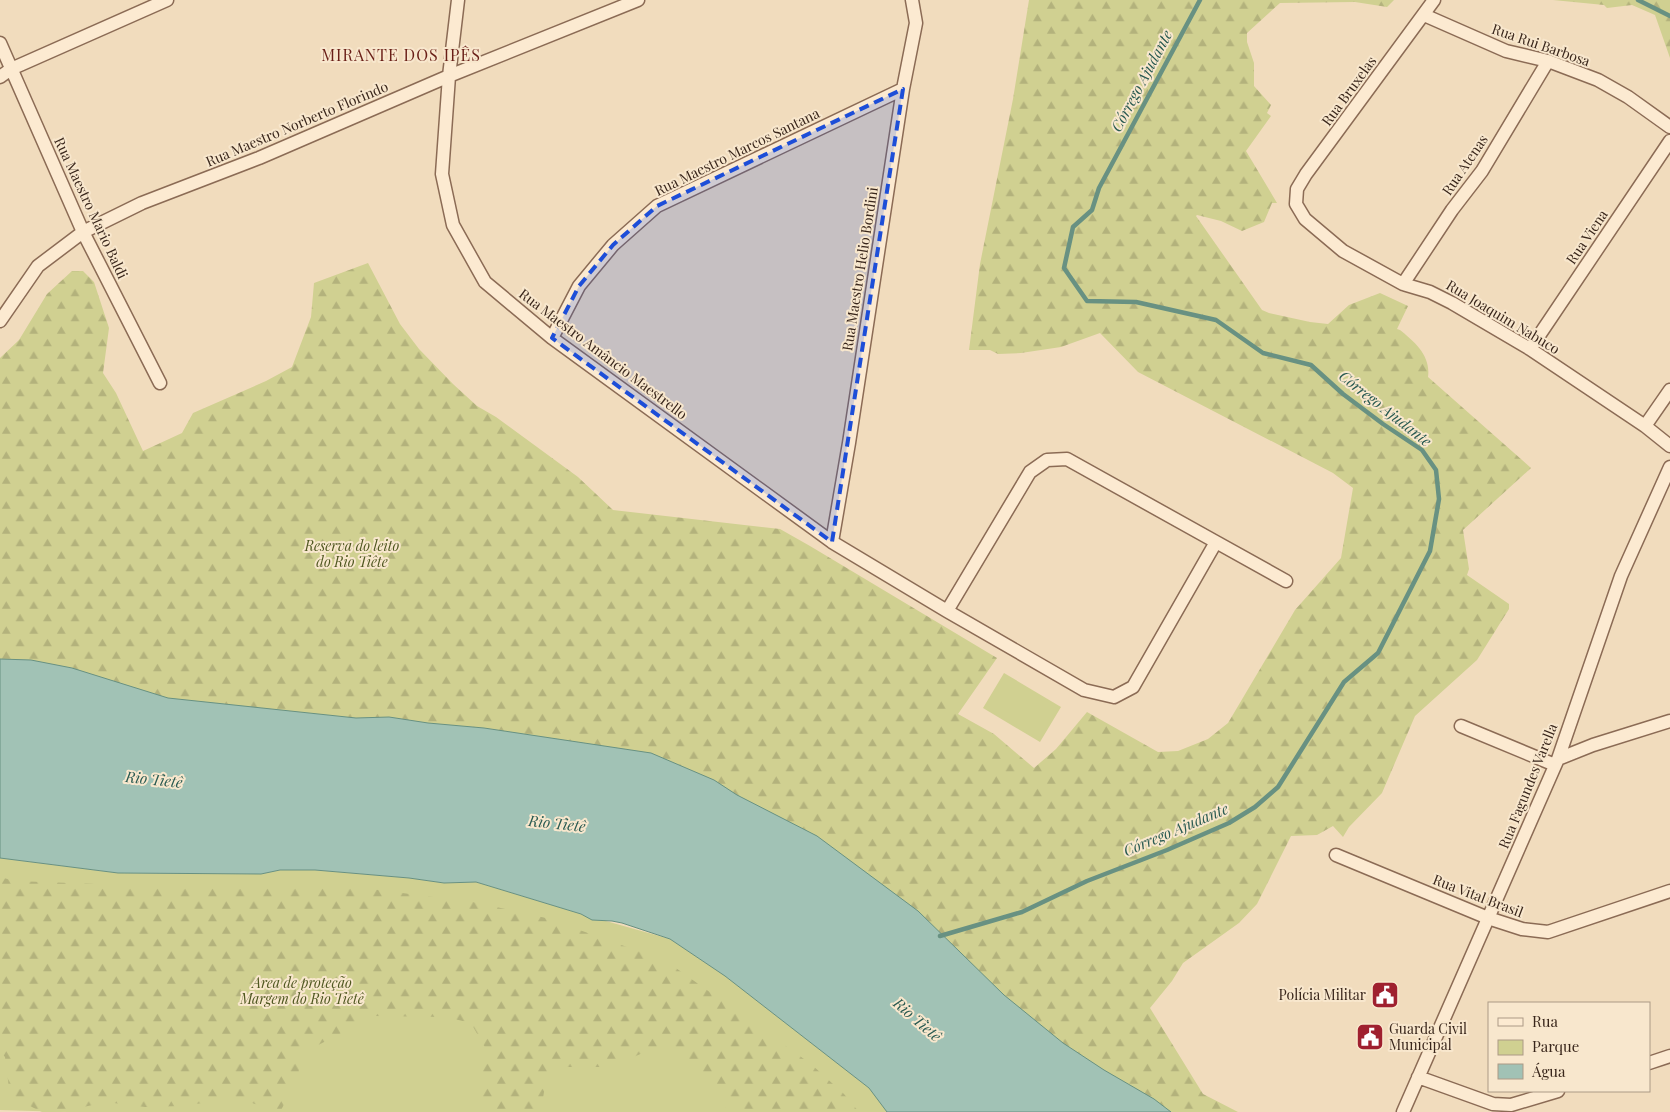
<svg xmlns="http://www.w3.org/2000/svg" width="1670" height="1112" viewBox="0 0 1670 1112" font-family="'Playfair Display',serif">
<defs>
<pattern id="forest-firs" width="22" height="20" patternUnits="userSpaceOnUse" patternTransform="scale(1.25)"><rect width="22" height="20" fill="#d0d091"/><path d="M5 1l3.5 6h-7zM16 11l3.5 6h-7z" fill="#b3b27c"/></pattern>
</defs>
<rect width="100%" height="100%" fill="#f1dcbd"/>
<path fill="#d0d091" d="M1004,673L1061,707L1040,742L983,708Z
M0,858L118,873L261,874L280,870H315L409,878L444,883L476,882L581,914L670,939L725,976L869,1088L896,1112H67L0,1110Z"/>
<path fill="url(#forest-firs)" d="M1029,0H1394L1387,7L1355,2L1280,3L1247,33V42L1254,63V86L1271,105L1267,113L1271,116L1246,151L1277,203H1272L1264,222L1242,231L1221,221L1197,215L1196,216L1262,310L1269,313L1310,322L1328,324L1349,305L1380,293L1408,306L1397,329L1400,330C1415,342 1431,356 1428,377L1531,468L1463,530L1469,569L1467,575L1509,604V609L1477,660L1415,716L1382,793L1349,827L1343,837L1333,826L1317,835L1291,836L1257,904L1239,923L1183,963L1172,981L1150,1008L1203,1094L1238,1112H1099L1048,1059L0,679V358L19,340L47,294L72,271H83L94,282L109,328L103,373L116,393L143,451L182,433L193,413L266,381L292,367L311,317L314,283L368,263L400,324L419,349L453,384L477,406L496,417L578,477L613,510L780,529L810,546L997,658L958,714L994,734L1034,768L1056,749L1087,712L1158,752L1178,751L1208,739L1228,723L1295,610L1341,558L1353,488L1333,473L1138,372L1100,333L1061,347L1021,353L998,354L990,350H969L980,264L1013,99Z
M1553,0H1670V58L1655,15L1632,5L1607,8L1604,5Z
M0,877L15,881L234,889L339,885L473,902L546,918L666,961L811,1064L844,1094L859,1112H731L727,1110L716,1090L684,1054L663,1044L611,1067H560L545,1085L541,1112H487L484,1108L479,1075L488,1053L471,1023L446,1017L374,1016L301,1054L298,1078L280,1112H275L240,1098L181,1106L145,1107L106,1102L61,1112H42L14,1098L9,1088L5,1057L0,1051Z"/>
<path fill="#a1c2b5" stroke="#689182" d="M0,659L31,660L72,668L168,698L356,718L389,717L428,723L484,728L651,753L714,780L737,795L817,836L918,911L1004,995L1063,1043L1104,1070L1154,1099L1171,1112H887L869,1088L725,976L670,939L622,923L612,921L592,920L581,914L476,882L444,883L409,878L315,870H280L261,874L118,873L0,858Z"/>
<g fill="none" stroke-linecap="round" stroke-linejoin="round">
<path stroke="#689182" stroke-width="4.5" d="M1638,0L1670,16
M940,936L1022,912L1087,881L1167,850L1229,823L1255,807L1278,787L1344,682L1378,653L1430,551L1439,499L1436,470L1422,450L1383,424L1343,394L1311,365L1263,353L1216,320L1136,302L1087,301L1064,268L1073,227L1092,210L1099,188L1200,0"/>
<g stroke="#8b6b55" stroke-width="15">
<path id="minor" d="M458,0L449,76L442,174L453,225L485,282L552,338L832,542L947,611L1084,690L1114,697L1133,687L1216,542L1067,459L1047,460L1030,472L947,611
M1434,0L1306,174L1297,189L1296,204L1305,219L1343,251L1403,284L1430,292L1452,303L1530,349L1645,426L1670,446
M1424,15L1506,51L1548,61L1598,80L1628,97L1670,127
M0,43L83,232L160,383
M0,77L11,69L167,0
M1403,284L1452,210L1482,171L1548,61
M0,321L38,266L83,232L142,203L259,158L449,76L638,0
M552,338L579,286L613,245L657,206L903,89
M1530,349L1670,141
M1645,426L1670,390
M832,542L849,443L903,89L916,23L912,0
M1216,542L1286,581
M1461,726L1555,765
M1558,759L1593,745L1670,721
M1336,855L1488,918L1522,929L1548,932L1670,891
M1649,1063L1670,1056
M1418,1077L1493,1104L1511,1105L1558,1091
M1403,1112L1558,759L1621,576L1670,467"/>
</g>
<use href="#minor" stroke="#fcead1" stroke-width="12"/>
</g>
<path fill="#1d4ed8" fill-opacity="0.2" stroke="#1d4ed8" stroke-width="4" stroke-dasharray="10 6" stroke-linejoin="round" d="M903,89L832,542L552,338L579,286L613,245L657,206Z"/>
<defs>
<g id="civic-square" transform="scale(1.4375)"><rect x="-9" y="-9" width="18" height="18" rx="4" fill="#9f202f" stroke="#f8e7cd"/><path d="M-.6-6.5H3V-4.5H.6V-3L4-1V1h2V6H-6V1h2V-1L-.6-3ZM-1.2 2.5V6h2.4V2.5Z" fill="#fff"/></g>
</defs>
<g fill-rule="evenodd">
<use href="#civic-square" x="1385" y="995"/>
<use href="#civic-square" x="1370" y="1037"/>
</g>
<g text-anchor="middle" stroke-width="4" stroke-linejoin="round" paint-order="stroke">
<g font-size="14" fill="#39261b" stroke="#f8e7cd">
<text transform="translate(1541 45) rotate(19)" y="5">Rua Rui Barbosa</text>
<text transform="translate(1349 91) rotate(-54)" y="5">Rua Bruxelas</text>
<text transform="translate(297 124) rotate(-23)" y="5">Rua Maestro Norberto Florindo</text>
<text transform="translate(737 152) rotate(-26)" y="5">Rua Maestro Marcos Santana</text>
<text transform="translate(1465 165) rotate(-56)" y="5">Rua Atenas</text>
<text transform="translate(91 208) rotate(65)" y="5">Rua Maestro Mario Baldi</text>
<text transform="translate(1587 237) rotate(-56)" y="5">Rua Viena</text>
<text transform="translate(860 269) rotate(-81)" y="5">Rua Maestro Helio Bordini</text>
<text transform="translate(1503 317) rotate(31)" y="5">Rua Joaquim Nabuco</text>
<text transform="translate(603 354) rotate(37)" y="5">Rua Maestro Amâncio Maestrello</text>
<text transform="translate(1528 786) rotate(-68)" y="5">Rua Fagundes Varella</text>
<text transform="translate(1478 896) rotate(21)" y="5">Rua Vital Brasil</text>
</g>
<g font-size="14" font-style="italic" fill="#4f5720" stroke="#f8e7cd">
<text x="352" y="551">Reserva do leito<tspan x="352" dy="16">do Rio Tiête</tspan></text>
<text x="302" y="988">Area de proteção<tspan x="302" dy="16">Margem do Rio Tietê</tspan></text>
</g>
<g font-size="14" fill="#39261b" stroke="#f8e7cd" text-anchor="end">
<text x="1366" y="1000">Polícia Militar</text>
<text x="1389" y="1034" text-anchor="start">Guarda Civil<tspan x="1389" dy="16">Municipal</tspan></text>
</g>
<g font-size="15" font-style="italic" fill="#295a51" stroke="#f8e7cd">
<text transform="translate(1142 81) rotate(-62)" y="5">Córrego Ajudante</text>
<text transform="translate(1385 409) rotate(38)" y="5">Córrego Ajudante</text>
<text transform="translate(154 780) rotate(6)" y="5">Rio Tietê</text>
<text transform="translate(557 824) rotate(6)" y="5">Rio Tietê</text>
<text transform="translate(1176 830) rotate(-23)" y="5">Córrego Ajudante</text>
<text transform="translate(917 1020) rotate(41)" y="5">Rio Tietê</text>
</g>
<g font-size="16" letter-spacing="1" fill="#691e16" stroke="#f8e7cd">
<text x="401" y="61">MIRANTE DOS IPÊS</text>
</g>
</g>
<rect x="1488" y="1002" width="162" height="90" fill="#f8e7cd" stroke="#ac9a86"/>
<rect x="1498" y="1018" width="25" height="8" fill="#fcead1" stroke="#ac9a86"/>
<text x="1532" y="1027" font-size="15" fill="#39261b">Rua</text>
<rect x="1498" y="1040" width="25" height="15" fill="#d0d091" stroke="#ac9a86"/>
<text x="1532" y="1052" font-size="15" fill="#39261b">Parque</text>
<rect x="1498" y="1064" width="25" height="15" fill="#a1c2b5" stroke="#ac9a86"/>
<text x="1532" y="1077" font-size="15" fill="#39261b">Água</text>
</svg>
